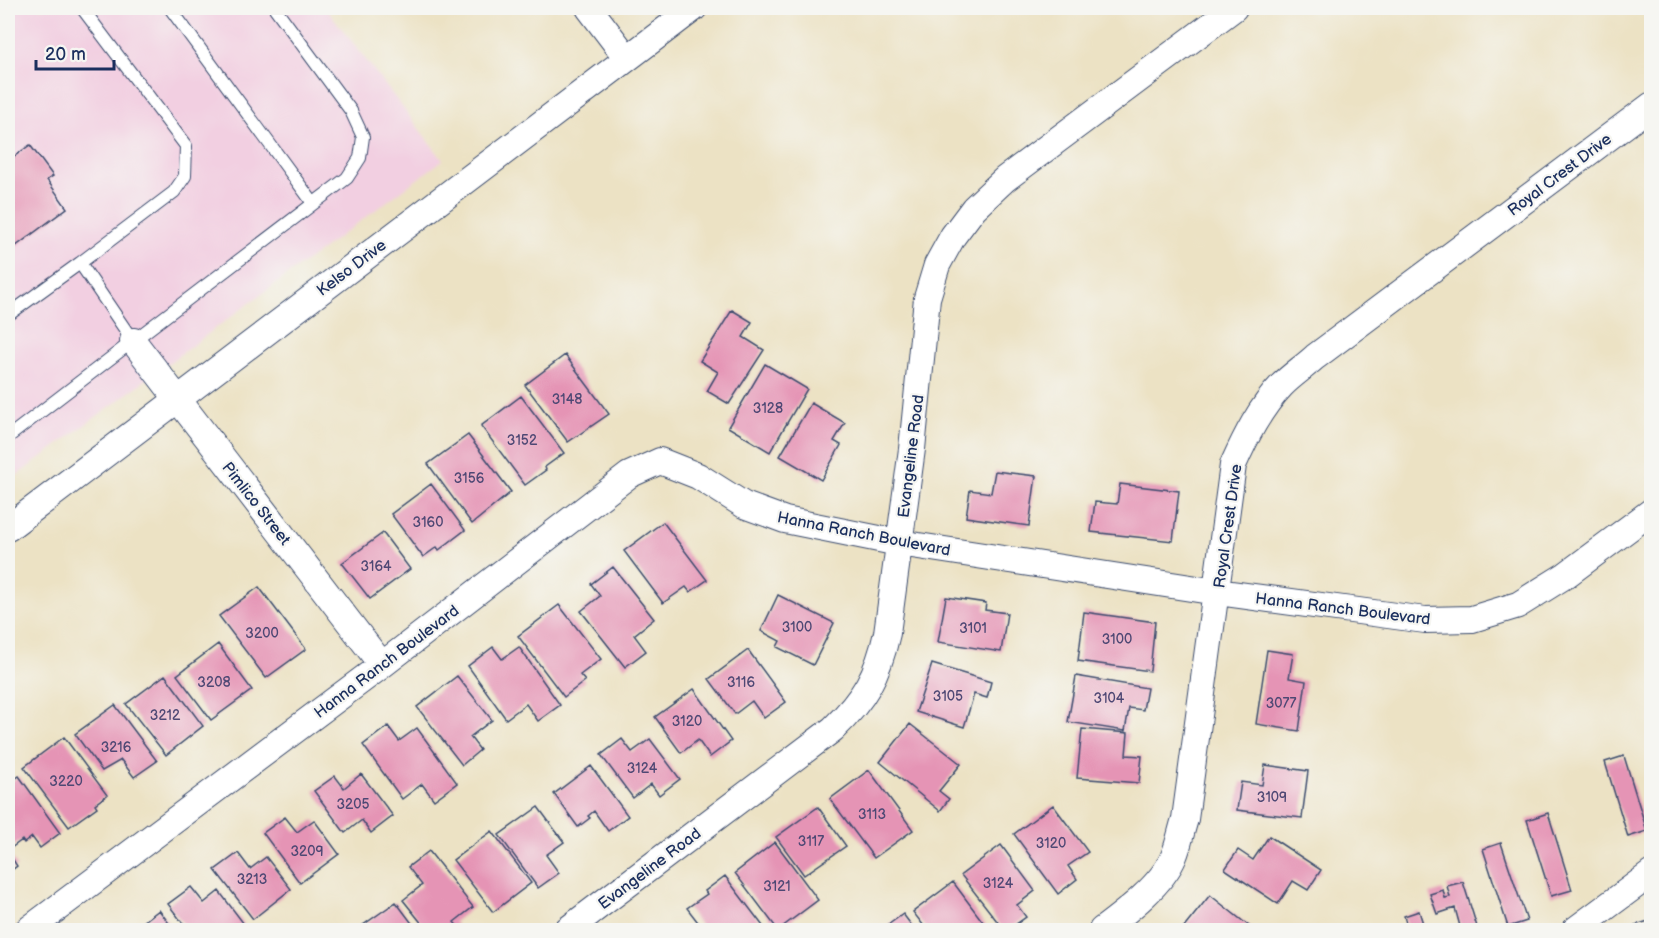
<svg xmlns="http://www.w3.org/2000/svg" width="1659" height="938" viewBox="0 0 1659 938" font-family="'Balsamiq Sans',sans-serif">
<rect width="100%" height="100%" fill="#f6f6f2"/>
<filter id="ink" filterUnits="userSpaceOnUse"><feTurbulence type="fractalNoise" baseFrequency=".0167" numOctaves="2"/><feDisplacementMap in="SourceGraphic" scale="12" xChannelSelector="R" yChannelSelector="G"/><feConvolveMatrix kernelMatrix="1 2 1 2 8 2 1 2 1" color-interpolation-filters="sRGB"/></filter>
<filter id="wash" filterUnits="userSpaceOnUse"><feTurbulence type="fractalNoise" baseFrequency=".008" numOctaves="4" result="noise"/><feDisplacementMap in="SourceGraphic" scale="24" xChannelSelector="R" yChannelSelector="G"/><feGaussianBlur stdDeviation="1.35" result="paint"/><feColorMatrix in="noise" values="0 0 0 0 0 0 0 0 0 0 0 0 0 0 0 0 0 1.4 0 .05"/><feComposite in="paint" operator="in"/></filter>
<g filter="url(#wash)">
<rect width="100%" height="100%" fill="#ece2c4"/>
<path fill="#f2cfe1" d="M8,8H326L443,160L8,482Z"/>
<g id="blocks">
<path fill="#e594b5" d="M30,145L53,176L47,180L67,208L8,252V161Z
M732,310L752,322L743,337L764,350L729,404L707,391L718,372L700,361Z
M565,355L609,414L568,442L525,385Z
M765,364L807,389L770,452L728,427Z
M521,396L564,453L545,467L546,470L525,485L481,426Z
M811,403L845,423L834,441L841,445L821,480L780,456Z
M468,435L511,492L472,524L428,464Z
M995,471L1036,476L1029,526L966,517L970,490L991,493Z
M431,484L465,530L439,550L437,547L423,557L391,514Z
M1120,484L1179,491L1173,541L1091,532L1095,502L1117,504Z
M663,522L707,580L690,592L686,587L663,603L624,551Z
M383,533L410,569L370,599L342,563Z
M613,567L654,619L634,635L646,651L625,667L581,611L600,596L591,584Z
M259,587L306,649L266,678L219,616Z
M778,595L834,623L813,665L777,647L780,641L761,631Z
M946,597L986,603L985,610L1007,613L1001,652L938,642Z
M559,605L601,659L580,675L585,681L564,697L518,636Z
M1084,612L1155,622L1150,671L1078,661Z
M218,644L252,690L211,720L177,675Z
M493,647L502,659L519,647L560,705L538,721L526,704L506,719L468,666Z
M748,650L786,702L764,718L752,701L735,714L709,679Z
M1267,650L1293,654L1289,678L1306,681L1299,731L1256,724Z
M932,664L991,682L987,698L974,694L964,727L916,712Z
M165,675L203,726L166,755L126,704Z
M457,676L492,720L470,737L480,750L462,765L417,707Z
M1076,676L1147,688L1143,710L1129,708L1125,731L1068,722Z
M694,689L731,741L710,757L698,740L681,753L655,717Z
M115,705L157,761L134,777L121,760L102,771L75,734Z
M910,724L961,764L939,791L949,799L940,811L880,762Z
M388,726L399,741L417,728L457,783L434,800L422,784L402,799L363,745Z
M1082,729L1128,733L1126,755L1142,756L1139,783L1077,778Z
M64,737L107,795L95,804L97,807L69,827L24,767Z
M622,739L632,752L650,739L680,779L659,795L651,784L633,798L601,755Z
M1624,756L1647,831L1628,837L1605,762Z
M1265,765L1308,771L1302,818L1237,810L1241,782L1262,785Z
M591,766L628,816L608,831L594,811L588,816L590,818L578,827L554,794Z
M869,770L913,830L874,858L830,799Z
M361,774L393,816L371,833L362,820L345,833L314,791L335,776L344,788Z
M19,776L60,833L40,848L32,837L24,843L22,840L11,848L8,843V784Z
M1053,805L1088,852L1068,866L1077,879L1058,894L1014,834Z
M538,807L564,842L546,855L559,873L538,888L499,835Z
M818,807L846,846L804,875L776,837Z
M1548,813L1572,890L1551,896L1527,820Z
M285,817L297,832L314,820L339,854L300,883L263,833Z
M492,831L531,883L493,912L453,860Z
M1269,836L1321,870L1308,890L1293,881L1278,904L1225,869L1238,850L1253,860Z
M775,842L818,900L778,930L735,873Z
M1501,843L1527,921L1508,927L1483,849Z
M1001,845L1035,891L1017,905L1026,917L1008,930H1004L961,875Z
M429,851L473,907L454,922L461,930H427L403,900L422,885L408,867Z
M8,852L17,866L8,873Z
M238,853L250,869L266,857L291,889L253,919L215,870Z
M725,876L766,930H704L687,908L707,894L705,891Z
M953,882L989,930H927L913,912Z
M1463,882L1478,930H1461L1455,908L1437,914L1430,894L1443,890L1445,898L1450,897L1447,886Z
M191,887L204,903L219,891L244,924L236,930H188L168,904Z
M1210,895L1254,930H1182Z
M396,902L417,930H356Z
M159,910L174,930H141L138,926Z
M1419,911L1425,930L1431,928V930H1408L1404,916Z
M903,914L915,930H881Z
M1652,920V930H1636L1635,925Z"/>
</g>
</g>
<g filter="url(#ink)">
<use href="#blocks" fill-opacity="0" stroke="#3a4a6d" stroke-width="1.5"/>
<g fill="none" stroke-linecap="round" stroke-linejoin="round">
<g stroke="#3a4a6d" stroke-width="14">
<path id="service" d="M170,8L313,203
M80,263L174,192L185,176L186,146L82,8
M8,315L80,263L133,341L8,437
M133,341L347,178L360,158L363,137L351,111L275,8"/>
</g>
<g stroke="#3a4a6d" stroke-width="28">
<path id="minor" d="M589,8L627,58
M133,341L382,665
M8,528L694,8
M28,930L382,665L629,475L660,461L698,476L744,505L785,520L899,543L1217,592L1425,620L1472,619L1518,605L1566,575L1652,511
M567,930L833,729C864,699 878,675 887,633L912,449L927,298L937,265L953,236L974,208L1005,179L1234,8
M1102,930C1126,912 1163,884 1174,856C1179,844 1181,831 1185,819L1233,465C1246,436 1260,408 1282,385C1292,375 1304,367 1315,357L1652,105
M1575,930L1652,873"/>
</g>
<use href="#service" stroke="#fff" stroke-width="12"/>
<use href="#minor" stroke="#fff" stroke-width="26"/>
</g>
</g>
<g text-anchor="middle" stroke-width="4.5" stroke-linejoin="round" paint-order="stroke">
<g font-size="14" fill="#4e4874">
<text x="567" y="404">3148</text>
<text x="768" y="413">3128</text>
<text x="522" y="445">3152</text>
<text x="469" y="483">3156</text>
<text x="428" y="527">3160</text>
<text x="376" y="571">3164</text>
<text x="797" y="632">3100</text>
<text x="973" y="633">3101</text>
<text x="262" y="638">3200</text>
<text x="1117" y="644">3100</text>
<text x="214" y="687">3208</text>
<text x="741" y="687">3116</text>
<text x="948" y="701">3105</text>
<text x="1109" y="703">3104</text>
<text x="1281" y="708">3077</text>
<text x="165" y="720">3212</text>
<text x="687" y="726">3120</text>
<text x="116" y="752">3216</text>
<text x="642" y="773">3124</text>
<text x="66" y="786">3220</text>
<text x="1272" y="802">3109</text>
<text x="353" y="809">3205</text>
<text x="872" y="819">3113</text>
<text x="811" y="846">3117</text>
<text x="1051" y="848">3120</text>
<text x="307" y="856">3209</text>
<text x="252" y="884">3213</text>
<text x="998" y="888">3124</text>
<text x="777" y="891">3121</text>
</g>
<g font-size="16" fill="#1b2f5e" stroke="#f6f6f2">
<text transform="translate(1559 174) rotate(-37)" y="6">Royal Crest Drive</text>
<text transform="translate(351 267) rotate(-37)" y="6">Kelso Drive</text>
<text transform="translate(910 456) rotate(-83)" y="6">Evangeline Road</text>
<text transform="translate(257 503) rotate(52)" y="6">Pimlico Street</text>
<text transform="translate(1227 526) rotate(-82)" y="6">Royal Crest Drive</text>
<text transform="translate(864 533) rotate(11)" y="6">Hanna Ranch Boulevard</text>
<text transform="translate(1343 608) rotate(7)" y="6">Hanna Ranch Boulevard</text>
<text transform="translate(386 661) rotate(-37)" y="6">Hanna Ranch Boulevard</text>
<text transform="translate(649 868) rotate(-37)" y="6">Evangeline Road</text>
</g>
</g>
<rect width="1659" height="938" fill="none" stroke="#f6f6f2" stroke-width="30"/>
<path d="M36 60v9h78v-9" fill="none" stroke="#1b2f5e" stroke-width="3"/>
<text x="45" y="60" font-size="18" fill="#1b2f5e" stroke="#f6f6f2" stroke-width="4.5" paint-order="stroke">20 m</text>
</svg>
